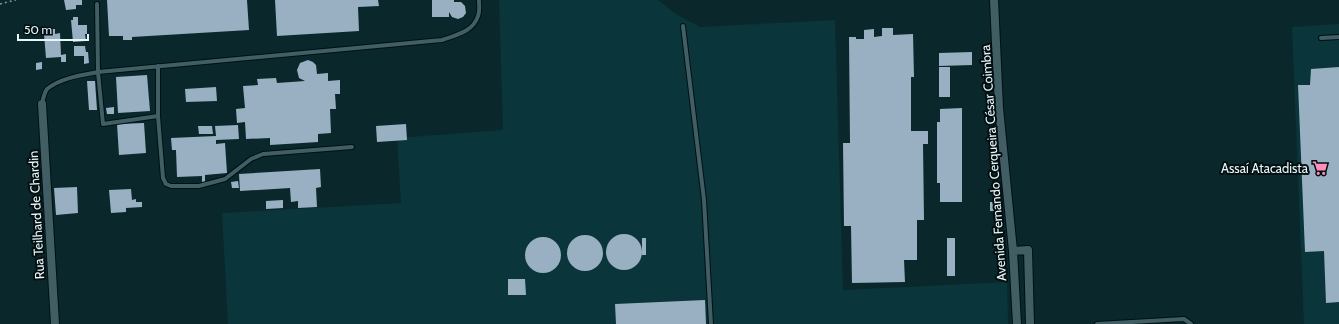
<svg xmlns="http://www.w3.org/2000/svg" width="1339" height="324" viewBox="0 0 1339 324" font-family="Cabin,sans-serif">
<rect width="100%" height="100%" fill="#0a282c"/>
<path fill="#0a353b" d="M499,0H658L676,14L700,27L835,20L843,290L1007,282L1008,324H228L222,213L401,203L397,138L503,130Z
M1339,24V324H1304L1292,27Z"/>
<path fill="#98b0c1" d="M64,0H82V5H76V9L66,10Z
M107,0H247L249,30L132,37V40H123V36H109Z
M275,0H378L379,6L358,7L359,31L277,36Z
M432,0H454V2H461L465,6L466,13L463,17L458,19L452,17L449,12V17H432Z
M73,17H78V25H87V34H85L86,41L73,42L71,20H73Z
M882,28H893V35L913,34L914,77H911V131H928V144H923L924,220H917V260H904L905,282L852,283L851,226H844L843,143H850L849,37H856V39H864V30L874,29V37L882,36Z
M46,29H55V34L60,33L61,55L66,54V62H61V57L46,58L44,34H46Z
M74,46H85L86,52H88L89,63L84,64V56H74Z
M972,52V65L939,66V53Z
M308,60L313,62L316,65L317,74L328,73V81L340,80V94H335L336,109H330L331,133L318,134V142L270,145V138L246,139L245,122L237,123L236,109L245,108L243,86L258,85L257,79L276,78L277,83L305,81L299,78L297,70L300,63Z
M42,62V69L36,70V63Z
M939,67H950V97H939Z
M1339,67V302L1326,303L1324,251L1305,252L1298,85H1310L1311,69Z
M147,75L150,111L118,113L116,77Z
M87,81H95L97,110H89Z
M216,87L217,101L186,102L185,89Z
M114,107V114H107L106,108Z
M962,108V202H940V183H937V122H940V109Z
M144,123L146,153L119,155L117,124Z
M406,124L407,140L377,142L376,126Z
M238,125L239,139L216,140V144L225,143L227,173L205,175V183H202V176L177,177L176,150H172L171,138L216,136L215,126Z
M198,126H212L213,134H199Z
M320,169L321,187L316,188L317,207L298,208V201L291,202L290,188L240,191L239,174Z
M238,181L239,188H232L231,182Z
M77,187L78,213L56,215L54,188Z
M131,189L132,200L136,199V202H142V207L126,208V212L111,213L109,190Z
M283,200V208L266,209V201Z
M990,202H996V211H990Z
M606 252a18 18 0 1 1 36 0a18 18 0 1 1-36 0Z
M567 253a18 18 0 1 1 36 0a18 18 0 1 1-36 0Z
M525 255a18 18 0 1 1 36 0a18 18 0 1 1-36 0Z
M642,238H646V255H642Z
M947,238H955V276H947Z
M508,279H525L526,295H508Z
M705,300L706,324H616L615,304Z"/>
<g fill="none" stroke-linecap="round" stroke-linejoin="round">
<g stroke="#001013" stroke-width="6">
<path id="service" d="M683,26L704,200L711,324
M1321,38L1339,37
M158,66V116L163,178L166,184L171,186H199L225,179L251,159L263,154L352,147
M42,104C43,99 44,93 47,89C60,78 82,75 98,72L97,4
M158,116L103,124L98,72L442,40C456,35 473,32 478,16C480,11 479,5 479,0
M1097,324L1184,319L1191,324"/>
</g>
<g stroke="#001013" stroke-width="10">
<path id="minor" d="M994,0L999,108L1013,251L1017,324
M42,104L55,324
M1013,251L1028,250L1030,324"/>
</g>
<path stroke="#81989b" stroke-width="1.5" stroke-dasharray="2 3" stroke-linecap="butt" d="M0,4L16,0"/>
<use href="#service" stroke="#405e63" stroke-width="4"/>
<use href="#minor" stroke="#405e63" stroke-width="8"/>
</g>
<defs>
<g id="supermarket-bare" transform="scale(1.2)"><path d="M-6-5.5h2.5l.6 2H6L4.5 2H-2.5L-4.4-4H-6ZM-1.5 3.2a1.3 1.3 0 1 0 .1 0ZM3 3.2a1.3 1.3 0 1 0 .1 0Z" fill="#fd8ebe" stroke="#040f11" stroke-width="2.5" paint-order="stroke"/></g>
</defs>
<g fill-rule="evenodd">
<use href="#supermarket-bare" x="1320" y="168"/>
</g>
<g text-anchor="middle" stroke-width="4" stroke-linejoin="round" paint-order="stroke">
<g font-size="13" fill="#e7f7fa" stroke="#040f11">
<text transform="translate(993 163) rotate(-94)" y="5">Avenida Fernando Cerqueira César Coimbra</text>
<text transform="translate(36 215) rotate(-93)" y="5">Rua Teilhard de Chardin</text>
</g>
<g font-size="13" fill="#e7f7fa" stroke="#040f11" text-anchor="end">
<text x="1308" y="173">Assaí Atacadista</text>
</g>
</g>
<path d="M18 34v6h70v-6" fill="none" stroke="#e7f7fa" stroke-width="2"/>
<text x="24" y="34" font-size="12" fill="#e7f7fa" stroke="#040f11" stroke-width="3" paint-order="stroke">50 m</text>
</svg>
